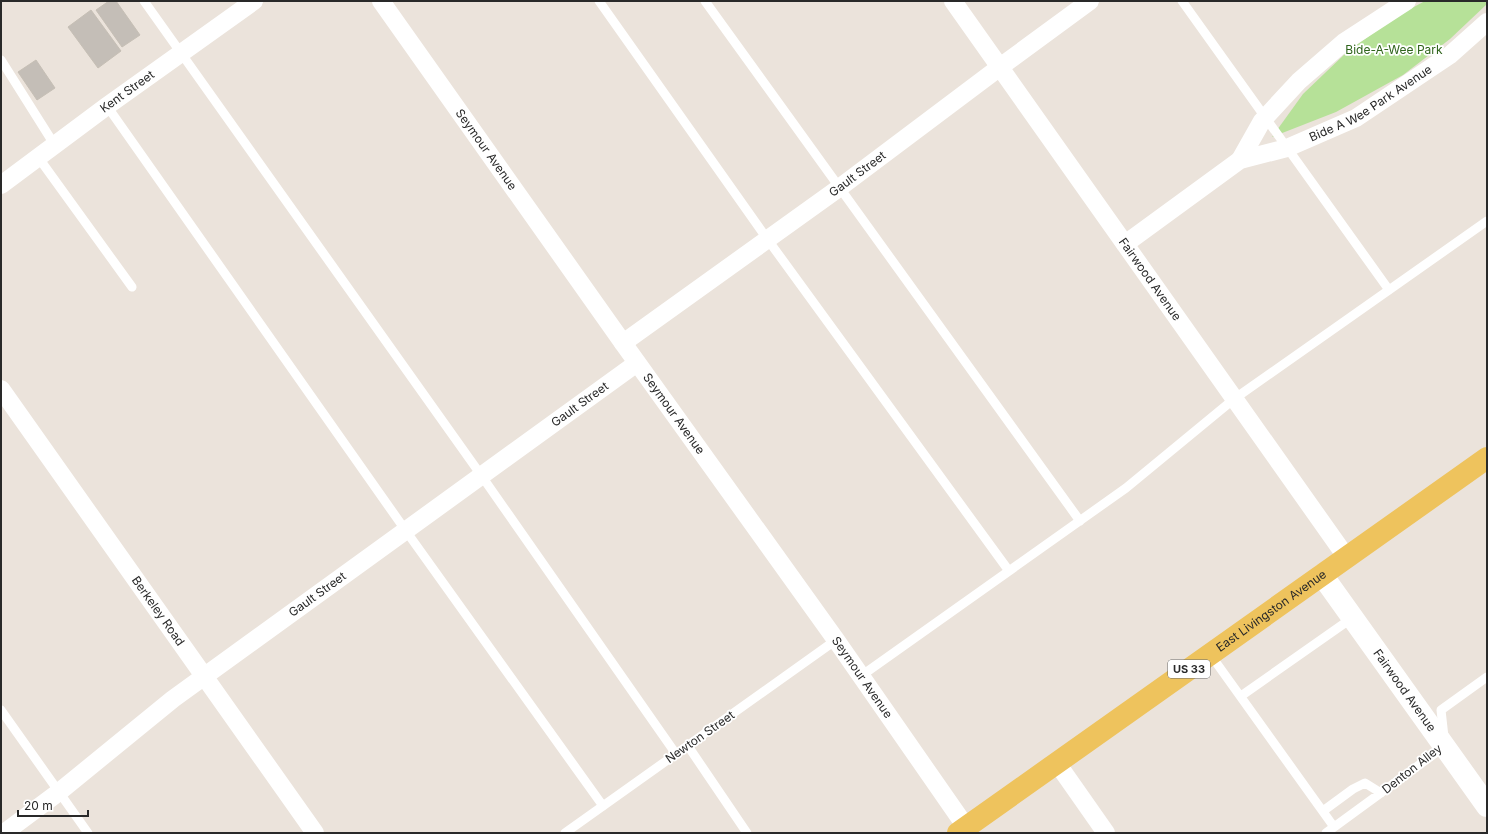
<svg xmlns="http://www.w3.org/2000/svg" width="1488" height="834" viewBox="0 0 1488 834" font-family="Inter,sans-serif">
<rect width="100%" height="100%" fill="#ebe3db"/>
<path fill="#b6e198" d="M1425,1H1487V4L1450,39L1403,75L1336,112L1272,137L1303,94L1348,51L1397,16Z"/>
<path fill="#c4beb7" stroke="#c6bfb5" d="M109,1H116L140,35L122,47L96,10Z
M91,10L121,51L98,68L68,27Z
M36,60L55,88L37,100L18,72Z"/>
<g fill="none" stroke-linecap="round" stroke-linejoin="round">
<path stroke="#fff" stroke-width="9" d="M144,1L481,475L676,754
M599,1L768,240L1009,571
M705,1L1080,521
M1182,1L1389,290
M1,60L54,144
M107,106L406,531L603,806
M38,157L132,287
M1210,654L1334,827
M861,676L1126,488L1234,399L1487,221
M1241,696L1352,618
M1,710L88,833
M688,746L747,833
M1323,811L1353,789L1365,783L1381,793
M565,833L836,640
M1326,833L1445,746L1441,710L1487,677"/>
<g stroke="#fff" stroke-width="18">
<path id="s1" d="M381,1L623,343L836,640L966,827"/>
<path id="s2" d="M953,1L1347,558"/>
<path d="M1240,160L1262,121L1299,81L1344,42L1407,1"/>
<path id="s3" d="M1,185L107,106L254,1"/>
<path id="s4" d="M1125,244L1240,160L1287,148L1356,118L1450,55L1487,22"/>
<path id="s5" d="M623,343L839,188L1000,67L1090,1"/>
<path id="s6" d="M1,389L315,833"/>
<path d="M1057,763L1106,833"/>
<path id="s7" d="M4,833L59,792L173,699L637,363"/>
</g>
<path stroke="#fff" stroke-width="22" id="s8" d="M1322,575L1487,806"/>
<path stroke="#eec35d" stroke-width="22" id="s9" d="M958,833L1487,458"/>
</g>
<g text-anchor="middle" stroke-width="3.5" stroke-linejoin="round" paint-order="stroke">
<rect fill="#fff" stroke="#696969" stroke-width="1" x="1168" y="660" width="42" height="18" rx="3"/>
<g font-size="11" font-weight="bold" fill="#292929">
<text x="1189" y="673">US 33</text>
</g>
<g font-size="12" fill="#2f641b" stroke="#fff">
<text x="1394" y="54">Bide-A-Wee Park</text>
</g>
<g font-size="12" fill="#292929" stroke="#fff">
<text dy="4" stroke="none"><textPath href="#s3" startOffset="157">Kent Street</textPath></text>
<text dy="4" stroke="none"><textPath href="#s4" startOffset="286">Bide A Wee Park Avenue</textPath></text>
<text dy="4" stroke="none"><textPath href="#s1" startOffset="182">Seymour Avenue</textPath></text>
<text dy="4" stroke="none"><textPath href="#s5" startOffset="289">Gault Street</textPath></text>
<text dy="4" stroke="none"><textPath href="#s2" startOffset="341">Fairwood Avenue</textPath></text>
<text dy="4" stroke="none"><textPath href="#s7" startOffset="718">Gault Street</textPath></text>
<text dy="4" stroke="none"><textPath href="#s1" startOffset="506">Seymour Avenue</textPath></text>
<text dy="4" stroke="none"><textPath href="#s7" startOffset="394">Gault Street</textPath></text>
<text dy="4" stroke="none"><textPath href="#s6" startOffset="272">Berkeley Road</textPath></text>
<text dy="4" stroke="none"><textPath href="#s9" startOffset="384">East Livingston Avenue</textPath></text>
<text dy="4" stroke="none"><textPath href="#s1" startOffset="830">Seymour Avenue</textPath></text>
<text dy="4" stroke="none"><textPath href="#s8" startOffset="142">Fairwood Avenue</textPath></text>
<text transform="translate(700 737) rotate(-35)" y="4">Newton Street</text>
<text transform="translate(1412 769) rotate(-38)" y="4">Denton Alley</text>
</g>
</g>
<rect width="1488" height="834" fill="none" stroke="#292929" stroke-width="4"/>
<path d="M18 810v6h70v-6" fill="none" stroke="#292929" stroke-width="2"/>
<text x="24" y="810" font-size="12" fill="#292929" stroke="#ffffff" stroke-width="3" paint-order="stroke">20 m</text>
</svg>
